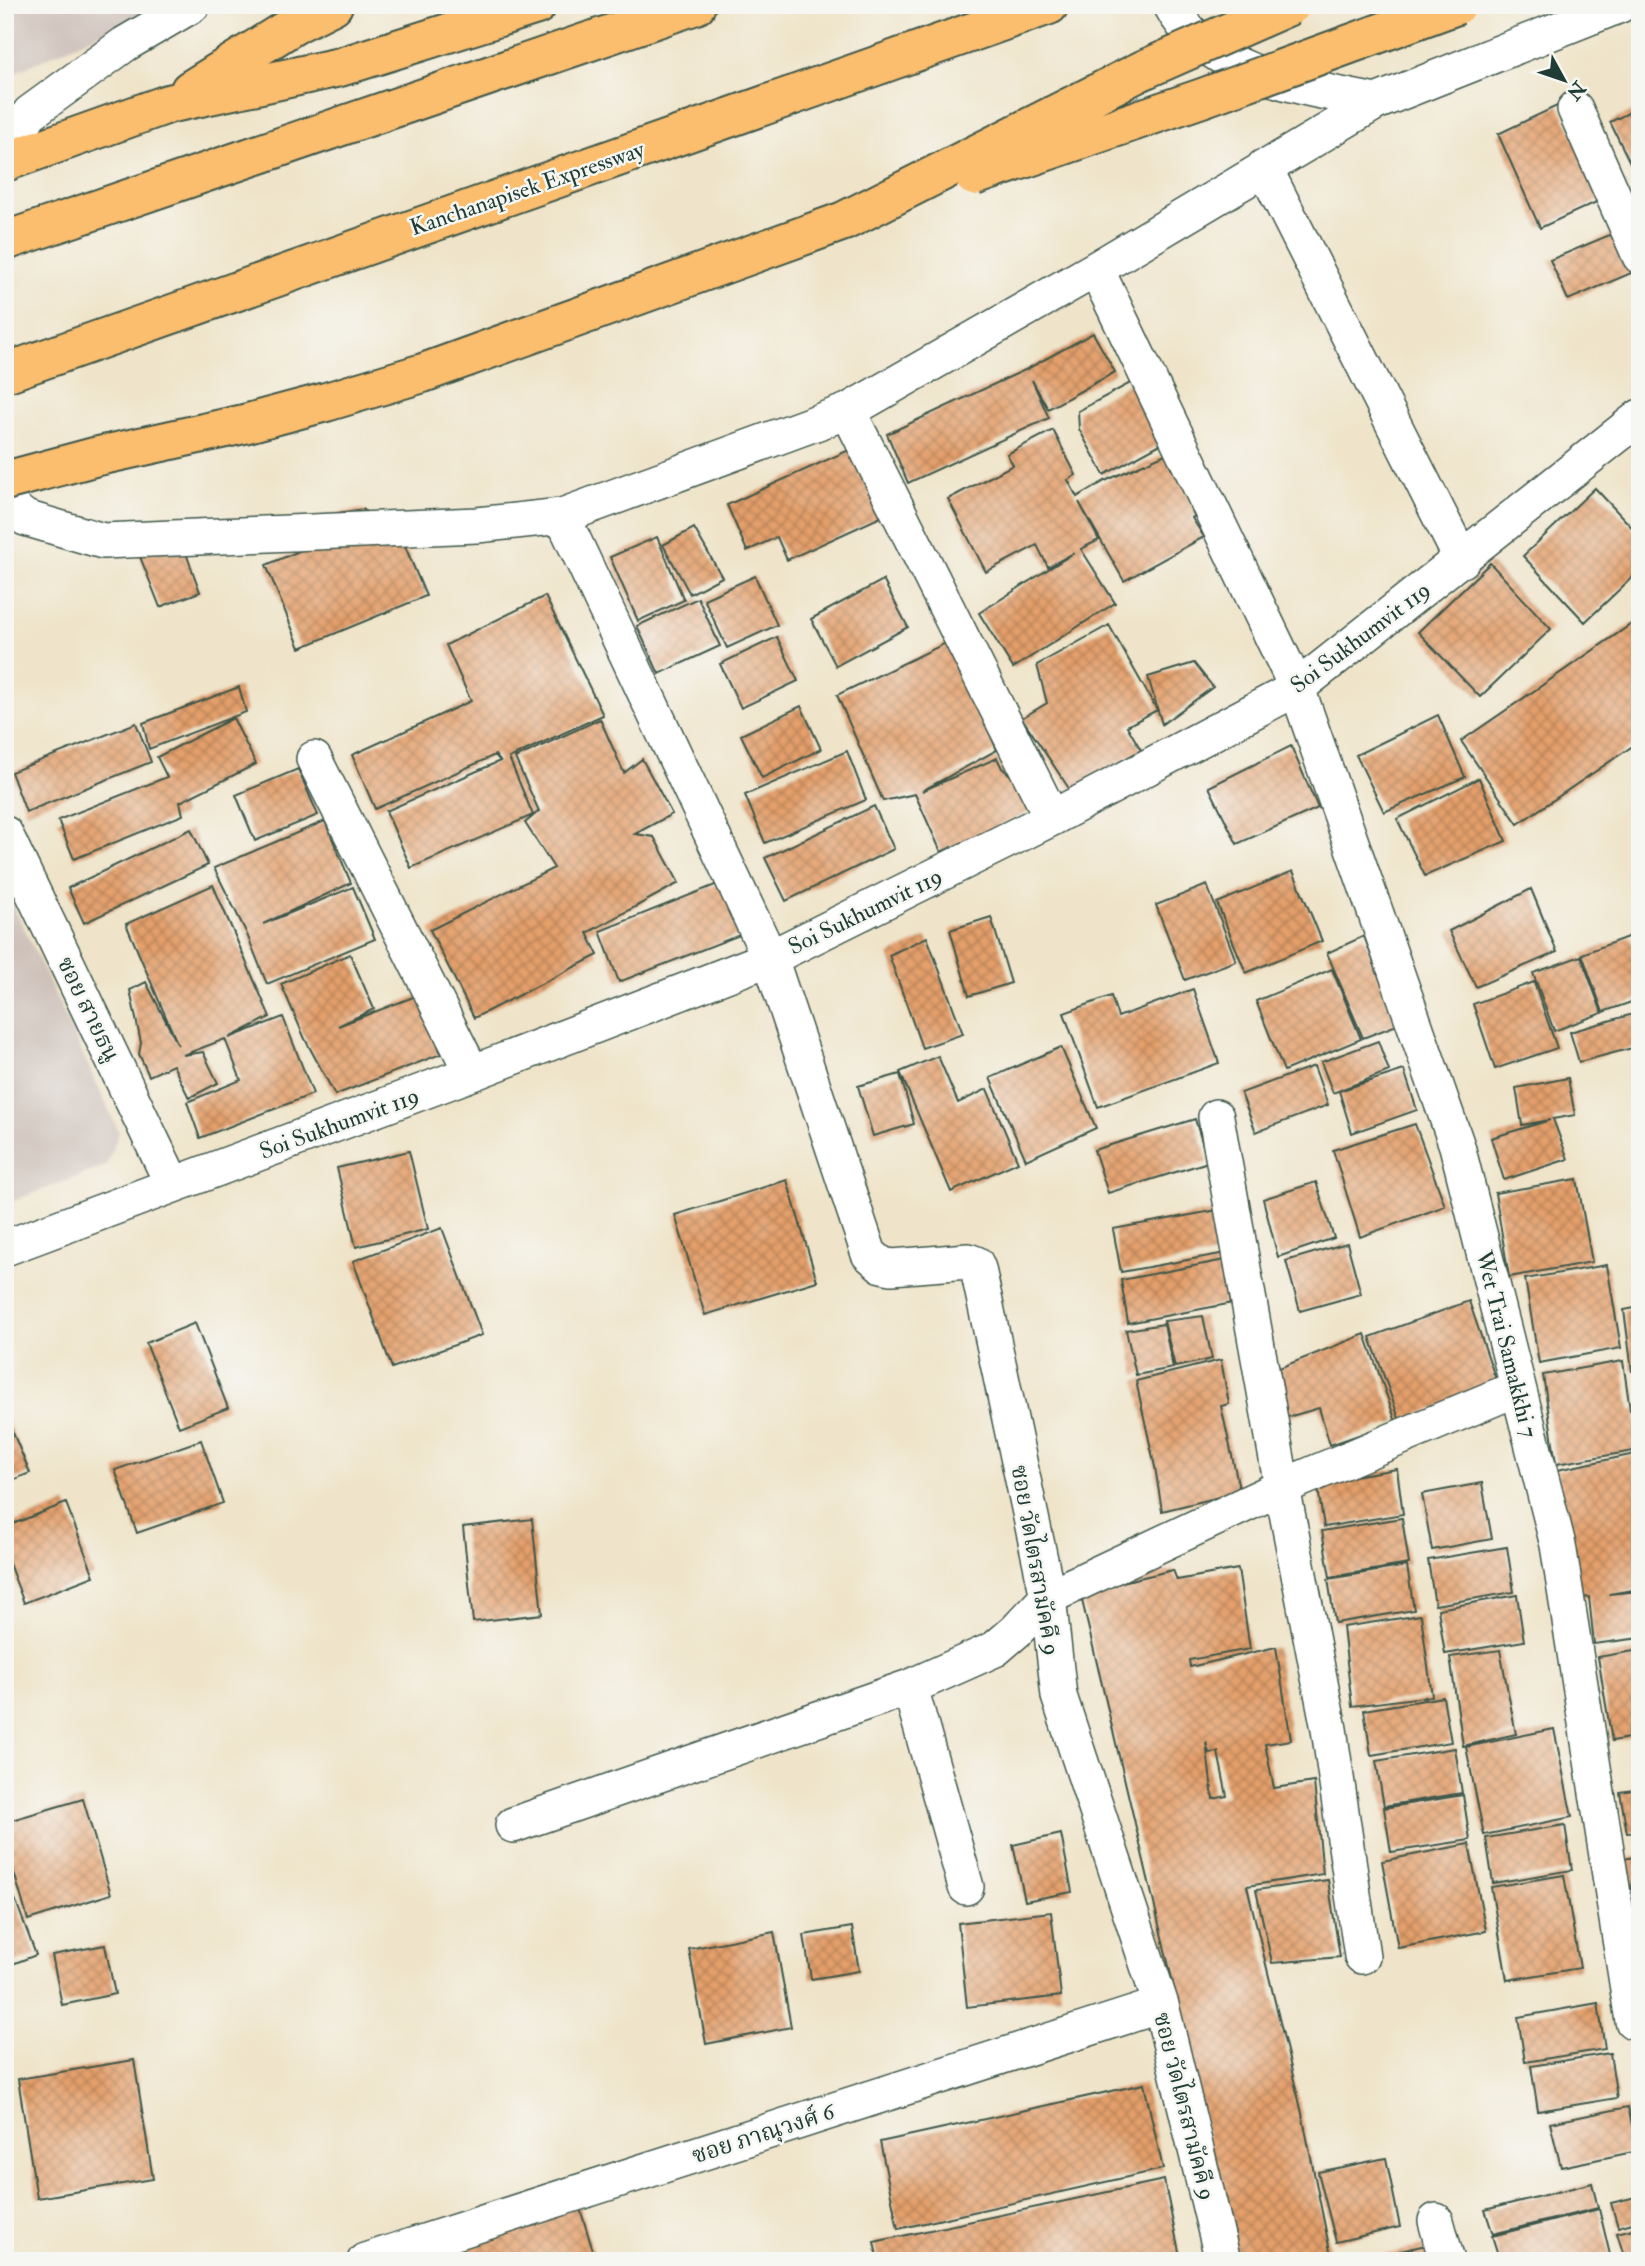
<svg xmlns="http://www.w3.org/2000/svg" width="1645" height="2266" viewBox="0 0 1645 2266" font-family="'IM FELL Double Pica','Noto Serif Thai',serif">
<defs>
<pattern id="building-cross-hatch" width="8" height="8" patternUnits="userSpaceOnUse" patternTransform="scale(1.75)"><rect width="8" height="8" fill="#e49f6a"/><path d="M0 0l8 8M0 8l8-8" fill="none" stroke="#b88358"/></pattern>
</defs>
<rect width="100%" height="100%" fill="#f6f6f2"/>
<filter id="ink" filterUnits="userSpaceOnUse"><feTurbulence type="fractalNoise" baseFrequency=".0143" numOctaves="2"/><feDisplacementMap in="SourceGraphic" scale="14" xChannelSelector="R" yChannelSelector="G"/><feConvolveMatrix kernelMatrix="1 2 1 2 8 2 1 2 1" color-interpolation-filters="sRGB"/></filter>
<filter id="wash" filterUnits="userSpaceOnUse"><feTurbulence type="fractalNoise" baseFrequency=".00686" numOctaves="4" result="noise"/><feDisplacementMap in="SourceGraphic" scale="28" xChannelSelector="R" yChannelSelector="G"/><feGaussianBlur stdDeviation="1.57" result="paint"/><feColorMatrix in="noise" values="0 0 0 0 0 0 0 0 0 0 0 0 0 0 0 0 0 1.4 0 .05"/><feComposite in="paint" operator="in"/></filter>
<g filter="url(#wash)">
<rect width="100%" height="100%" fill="#efe4c9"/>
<path fill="#cec1ba" d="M5,5H162L5,77Z
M5,887L119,1132L106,1166L5,1204Z"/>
<g id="blocks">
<path fill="url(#building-cross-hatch)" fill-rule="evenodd" d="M1559,105L1603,199L1540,228L1498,134Z
M1640,107V183L1610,122Z
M1619,231L1636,271L1568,300L1550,260Z
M1093,333L1115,372L1048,409L1032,380L1049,418L908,483L887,434L1027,369Z
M1134,381L1166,441L1104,475L1079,429L1078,411Z
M1053,430L1076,475L1068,480L1077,497L1105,481L1172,451L1202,509L1192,518L1204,537L1124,581L1079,502L1099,540L1081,549L1115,603L1013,668L979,613L1074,553L1048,567L1037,545L986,572L948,499L1013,465L1007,454Z
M851,449L881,517L787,560L777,537L747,551L727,505Z
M1595,488L1640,536V570L1585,622L1523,556Z
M363,509L375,521L392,515L426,596L300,648L266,565L316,544L326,515Z
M694,528L722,577L690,594L663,545Z
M178,531L200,592L160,607L133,539Z
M657,537L684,600L638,621L610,557Z
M1490,563L1551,629L1480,697L1418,632Z
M755,576L777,625L727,648L704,599Z
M883,580L908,627L836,666L811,619Z
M545,596L603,715L509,758L533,815L411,868L386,811L500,761L495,755L375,809L352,755L471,701L446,645Z
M698,598L720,646L659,674L637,626Z
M1633,623L1640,633V741L1518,824L1461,741Z
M1109,625L1157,710L1127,726L1141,750L1070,790L1022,718L1047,703L1037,665Z
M777,637L798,681L741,708L720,664Z
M950,641L997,750L922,791L997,758L1002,768L1015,779L1030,812L941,852L915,794L883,801L837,695Z
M1194,663L1213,687L1162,724L1148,677Z
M239,687L246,712L149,749L143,723Z
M801,706L821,749L762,778L741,735Z
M1438,715L1465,777L1384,812L1356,755Z
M233,718L256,764L180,802L183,815L74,859L58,820L167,777L157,757Z
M600,719L624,773L642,759L672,814L635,834L654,837L679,883L587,933L598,955L474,1018L430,930L554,868L525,823L539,811L515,758Z
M136,723L151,762L26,812L11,772Z
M1291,746L1318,808L1237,844L1209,787Z
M847,751L866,800L765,843L745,795Z
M298,769L318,815L255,841L236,795Z
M1479,778L1506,841L1425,876L1397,819Z
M874,806L894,849L786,901L765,858Z
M325,821L351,883L263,924L353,887L375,939L267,984L246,932L214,868Z
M191,829L208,865L84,923L68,888Z
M1293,871L1322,941L1246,973L1217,903Z
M725,881L745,933L619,982L600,931Z
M213,885L270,1017L229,1038L283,1017L313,1094L200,1138L187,1102L241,1080L225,1039L183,1055L203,1052L218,1083L189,1098L173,1065L149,1076L139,1054L141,1043L130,990L146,982L178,1045L126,924Z
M1207,885L1236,961L1185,980L1156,905Z
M1531,889L1557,952L1476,987L1449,931Z
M991,917L1011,983L969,996L950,930Z
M1364,936L1397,1025L1363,1038L1327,953Z
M1630,936L1640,963V999L1603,1012L1582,954Z
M927,937L963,1034L922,1048L889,955Z
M350,954L374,1009L338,1026L421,994L441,1054L335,1095L305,1039L281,984Z
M1581,956L1602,1013L1554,1031L1533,973Z
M1332,969L1361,1039L1284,1071L1256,1001Z
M1534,982L1557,1048L1495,1069L1473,1004Z
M1193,989L1219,1063L1098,1107L1064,1013L1111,996L1118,1017Z
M1640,1012V1046L1579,1062L1570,1032Z
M1378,1041L1389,1071L1333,1093L1321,1062Z
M1061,1047L1096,1128L1026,1160L990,1078Z
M938,1056L958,1103L987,1089L1018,1162L951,1192L900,1072Z
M1314,1066L1328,1105L1256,1132L1241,1093Z
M1404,1070L1417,1110L1352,1133L1339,1091Z
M900,1074L914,1124L873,1136L858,1086Z
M1568,1078L1575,1115L1553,1119L1568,1159L1504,1180L1491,1138L1550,1120L1522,1125L1516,1088Z
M1195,1119L1208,1162L1108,1193L1094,1150Z
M1415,1124L1445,1206L1360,1237L1333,1150Z
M409,1151L428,1229L356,1247L337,1168Z
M1577,1179L1592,1262L1509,1277L1495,1193Z
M787,1180L817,1281L705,1315L675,1215Z
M1316,1182L1334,1238L1278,1257L1263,1199Z
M1218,1210L1226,1253L1121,1272L1113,1229Z
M442,1228L482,1335L392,1368L353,1261Z
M1347,1243L1361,1294L1300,1311L1286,1261Z
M1225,1260L1233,1303L1128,1323L1121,1280Z
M1607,1265L1621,1348L1539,1363L1525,1279Z
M1469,1301L1498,1386L1400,1421L1370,1337Z
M1640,1307V1370L1632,1371L1624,1310Z
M1203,1316L1212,1359L1175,1367L1164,1321Z
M195,1323L228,1408L179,1427L146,1343Z
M1164,1324L1173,1368L1136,1375L1126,1330Z
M1365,1334L1396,1422L1330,1445L1319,1408L1285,1418L1274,1370Z
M1221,1360L1229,1404L1221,1406L1240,1492L1162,1511L1155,1467L1136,1381Z
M1623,1361L1630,1410H1636L1640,1450L1556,1464L1543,1375Z
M5,1414L30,1473L5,1483Z
M201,1440L223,1503L137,1533L115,1470Z
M1640,1453V1589L1609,1594L1640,1591V1638L1594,1644L1589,1597L1581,1598L1557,1470Z
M1397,1469L1403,1514L1324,1527L1317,1482Z
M1482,1483L1492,1539L1432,1550L1422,1494Z
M66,1503L94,1576L24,1603L5,1553V1527Z
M1402,1518L1409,1564L1330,1577L1322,1531Z
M532,1519L542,1614L473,1622L463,1527Z
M1507,1547L1514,1592L1435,1605L1428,1560Z
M1407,1566L1414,1610L1335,1623L1328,1579Z
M1238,1569L1250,1649L1189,1660L1190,1667L1276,1647L1291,1740L1265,1744L1274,1788L1314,1782L1323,1874L1247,1886L1301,2109L1332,2261H1234L1176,1996L1080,1592L1173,1570L1177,1580ZM1206,1742L1209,1753L1218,1752L1227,1796L1213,1799Z
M1517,1595L1524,1641L1445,1654L1438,1609Z
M1421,1615L1432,1696L1352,1706L1343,1627Z
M1500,1650L1516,1734L1463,1746L1450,1657Z
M1640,1650V1736L1612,1741L1598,1657Z
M1443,1697L1451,1742L1371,1755L1364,1710Z
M1554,1729L1572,1817L1484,1835L1466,1747Z
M1455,1748L1462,1793L1384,1806L1376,1761Z
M1640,1789V1832L1627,1833L1620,1792Z
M1463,1795L1470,1840L1391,1852L1384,1808Z
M83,1799L111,1894L28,1920L5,1842V1822Z
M1565,1825L1572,1870L1493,1883L1486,1838Z
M1061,1834L1072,1892L1025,1901L1013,1845Z
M1469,1844L1486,1931L1398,1948L1382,1861Z
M1640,1856V1916L1634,1917L1623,1859Z
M1564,1875L1580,1968L1507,1980L1491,1887Z
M8,1880L36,1955L5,1967V1881Z
M1328,1880L1340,1957L1272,1963L1256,1890Z
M1051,1912L1061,1996L967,2007L958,1923Z
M852,1927L859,1971L811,1979L804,1935Z
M774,1932L791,2027L706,2044L689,1949Z
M105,1945L115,1994L62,2005L52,1955Z
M1598,2003L1605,2049L1525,2062L1518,2017Z
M1610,2053L1617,2098L1538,2111L1531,2066Z
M134,2060L153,2179L37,2198L18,2079Z
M1144,2084L1163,2169L898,2229L880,2142Z
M1628,2107L1638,2151L1561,2167L1550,2123Z
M1386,2158L1400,2227L1336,2242L1318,2172Z
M1164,2180L1181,2261H878L874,2242Z
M1592,2183L1598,2208L1493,2234L1485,2210Z
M1640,2196V2221L1618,2227L1611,2203Z
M579,2205L596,2261H418Z
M1599,2209L1611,2259L1500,2261L1492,2236Z
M1640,2227V2252L1624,2256L1617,2233Z
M1435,2243L1440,2261H1361V2260Z"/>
</g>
</g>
<g filter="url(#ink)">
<use href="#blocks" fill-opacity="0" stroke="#3e564a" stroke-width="2"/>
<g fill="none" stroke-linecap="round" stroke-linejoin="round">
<g stroke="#3e564a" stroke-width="38">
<path id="minor" d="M1171,5C1206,75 1308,88 1376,102
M1575,109L1640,256
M5,153L30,113L125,44L192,5
M1264,167L1462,560
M1096,269L1297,688L1457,1146L1558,1545L1633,2021
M848,411L1052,818
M5,502L25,518L103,541L477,525L562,516L848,411L1096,269L1376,102L1620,5
M562,516L770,958L869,1254L882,1265L892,1267L968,1261L976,1264L978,1269L1048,1597L1059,1696L1161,2005L1223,2261
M314,759L472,1073
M5,834L173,1185
M1216,1117L1282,1487L1329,1729L1362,1956
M5,1248L472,1073L770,958L1052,818L1297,688L1640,417
M910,1687L966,1887
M513,1825L910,1687L995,1649L1016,1631L1048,1597L1282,1487L1518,1388
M1436,2221L1447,2261
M365,2261L1161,2005"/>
</g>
<g stroke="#3e564a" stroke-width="42">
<path id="motorway" d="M190,90L297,23L333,5
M5,162L168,104L340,67L537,5
M5,241L696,5
M5,373L1049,5"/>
</g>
<use href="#minor" stroke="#fff" stroke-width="35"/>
<use href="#motorway" stroke="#fbbd6e" stroke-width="38"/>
<g stroke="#3e564a" stroke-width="42" stroke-linecap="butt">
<path id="motorway-bridge" d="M974,176L1202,98L1457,5
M5,481L94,457L244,424L326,402L423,373L844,221L1143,70L1291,5"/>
</g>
<use href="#motorway-bridge" stroke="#fbbd6e" stroke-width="38"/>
</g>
</g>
<g text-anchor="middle" stroke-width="5" stroke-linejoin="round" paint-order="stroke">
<g font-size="23" fill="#1f3d34" stroke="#f6f6f2">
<text transform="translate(527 188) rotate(-19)" y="8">Kanchanapisek Expressway</text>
<text transform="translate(1360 637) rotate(-37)" y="8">Soi Sukhumvit 119</text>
<text transform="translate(865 911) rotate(-26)" y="8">Soi Sukhumvit 119</text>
<text transform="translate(89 1009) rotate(64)" y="8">ซอย สายธนู</text>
<text transform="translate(339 1123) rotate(-20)" y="8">Soi Sukhumvit 119</text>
<text transform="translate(1507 1344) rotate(76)" y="8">Wet Trai Samakkhi 7</text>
<text transform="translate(1036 1560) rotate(80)" y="8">ซอย วัดไตรสามัคคี 9</text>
<text transform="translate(1185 2106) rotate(76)" y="8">ซอย วัดไตรสามัคคี 9</text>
<text transform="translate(763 2133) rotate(-18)" y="8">ซอย ภาณุวงศ์ 6</text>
</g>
</g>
<rect width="1645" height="2266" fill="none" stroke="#f6f6f2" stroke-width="28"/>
<g transform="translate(1564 80) rotate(130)" stroke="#f6f6f2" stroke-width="5" paint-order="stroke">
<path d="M0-5L12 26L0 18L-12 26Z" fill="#1f3d34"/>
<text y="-10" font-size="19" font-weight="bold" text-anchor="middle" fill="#1f3d34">N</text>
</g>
</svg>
